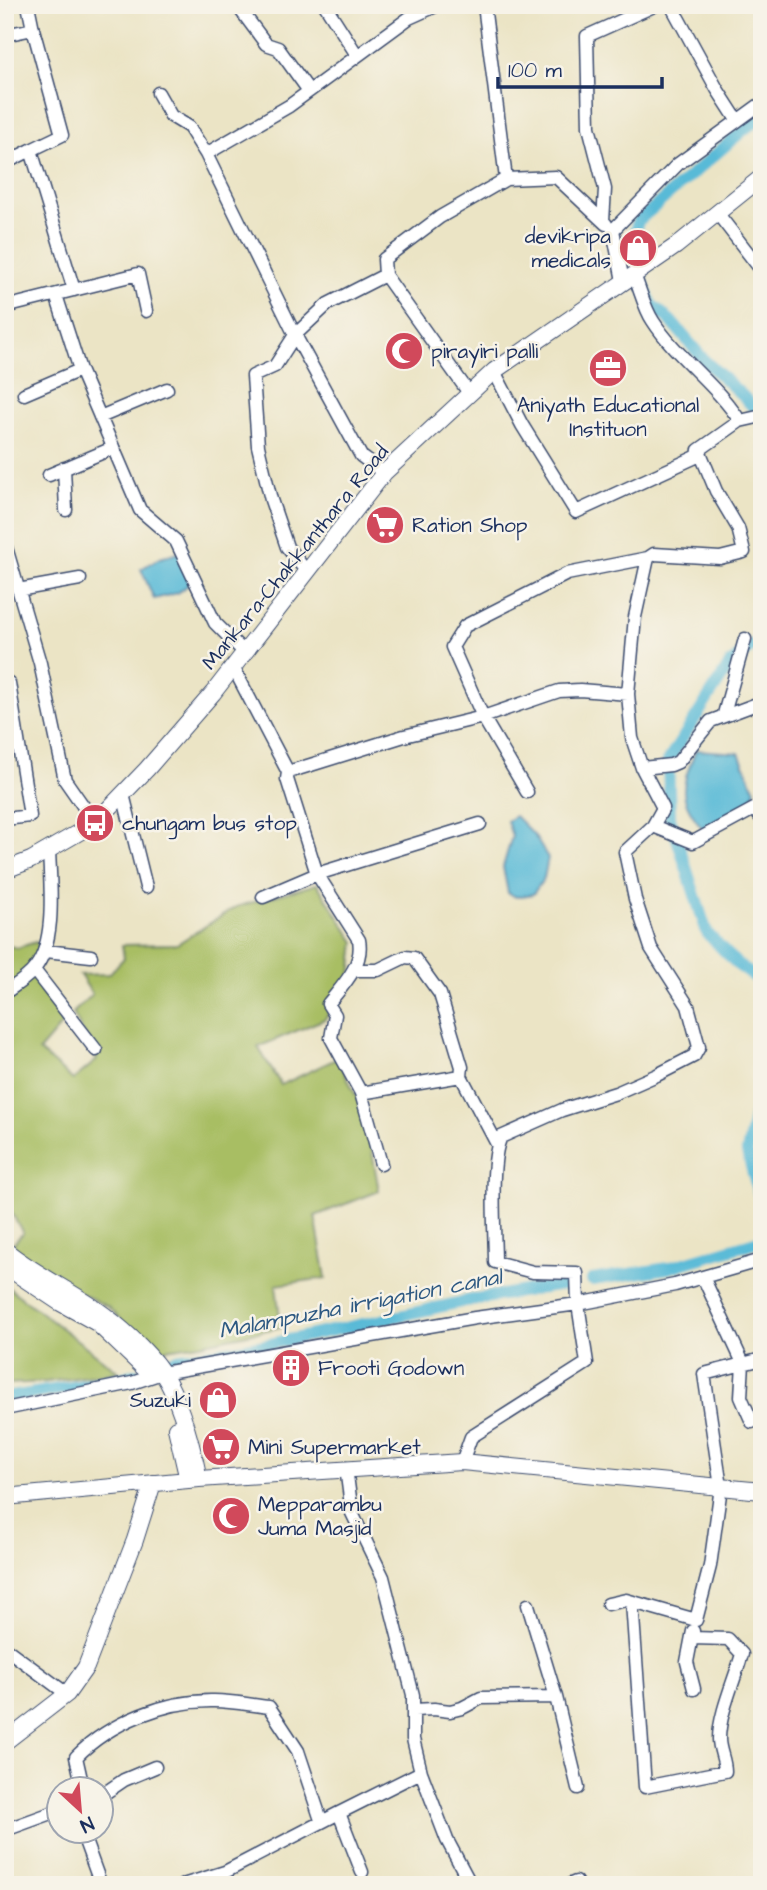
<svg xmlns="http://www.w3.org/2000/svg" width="767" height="1890" viewBox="0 0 767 1890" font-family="'Architects Daughter',sans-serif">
<rect width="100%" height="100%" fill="#f7f3e8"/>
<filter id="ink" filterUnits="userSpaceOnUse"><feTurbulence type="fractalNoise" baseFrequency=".0143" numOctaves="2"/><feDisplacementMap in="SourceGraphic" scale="14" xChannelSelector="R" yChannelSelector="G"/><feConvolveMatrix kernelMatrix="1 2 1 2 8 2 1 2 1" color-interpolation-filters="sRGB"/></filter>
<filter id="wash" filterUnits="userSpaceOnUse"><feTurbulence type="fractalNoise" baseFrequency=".00686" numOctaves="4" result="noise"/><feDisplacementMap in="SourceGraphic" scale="28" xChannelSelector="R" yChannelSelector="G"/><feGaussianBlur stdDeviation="1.57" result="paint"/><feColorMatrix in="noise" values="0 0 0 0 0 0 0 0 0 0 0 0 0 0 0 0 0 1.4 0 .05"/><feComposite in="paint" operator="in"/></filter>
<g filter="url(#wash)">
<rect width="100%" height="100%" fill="#ebe4c5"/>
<path fill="#a8be63" stroke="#627660" stroke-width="2" d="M317,884L355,942L351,976L325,1019L258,1047L281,1085L338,1058L366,1117L379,1191L315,1216L326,1278L276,1285L281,1327L200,1344L152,1351L108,1307L57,1281L10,1247L23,1233L5,1201V945L17,948L36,942L46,955L31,973L63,1023L39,1051L73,1080L97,1060L73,1013L92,994L80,975L109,974L124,958L122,945L177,944L236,907Z
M5,1285L119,1372L46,1382L7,1384Z"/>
<path fill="#59bad7" stroke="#3a749a" stroke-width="2" d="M182,552L192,582L177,593L154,599L141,569L160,558Z
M696,750L739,753L755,790L749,808L705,832C677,796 680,790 696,750Z
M515,816L534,835L548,858L544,878L533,894L516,897L508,893L503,867L512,836L507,821Z"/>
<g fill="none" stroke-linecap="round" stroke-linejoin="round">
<path stroke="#59bad7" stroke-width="12" d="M635,261L630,248L638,221L747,127L762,119
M642,280L651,304L670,320L705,361L743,396L762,417
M762,638L730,664L668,761L670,817L707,933L738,965L762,982
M762,1081L747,1152L762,1205
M592,1280L668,1268L762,1240
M161,1365L177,1359L260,1346L377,1321L466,1301L567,1284
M5,1398L116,1380L135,1374"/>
</g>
</g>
<g filter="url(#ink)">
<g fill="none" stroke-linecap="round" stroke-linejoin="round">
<g stroke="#3a4a6d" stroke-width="15">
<path id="minor" d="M237,5L266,44L278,48L309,91
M325,5L357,55
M671,5L717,89L737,120
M33,29L62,135L31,150L74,290
M5,35L33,29L28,5
M158,93L171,116L189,127L206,154L295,335L361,456L384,473
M206,154L289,106L409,18L438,5
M5,163L31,150
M506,179L556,177L606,224
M718,214L762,271
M603,221L605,189L589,127L587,36L656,5
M385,275L384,259L440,217L506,179L484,5
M56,295L80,370L140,510L176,541L215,623L245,653
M5,307L138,274L146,311
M494,371L522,425L576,512L698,456L699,450
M24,394L80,370
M100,417L167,389
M740,421L762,416
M64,468L66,510
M49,475L113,448
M5,544L40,663L65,780L95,823
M307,572L287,547L271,500L258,446L253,376L275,366L295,335L328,304L385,275L469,393
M18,590L80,579
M233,667L288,772L287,779L317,874L359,940C364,965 342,986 328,1004L335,1015L331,1038L361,1093L381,1164
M724,714L745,639
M642,768L671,765L678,762L711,721L762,702
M288,772L404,736L483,717L559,691L580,690L628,694
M527,792L483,717L452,647L465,626L567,574L648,558
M123,794L146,887
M5,819L30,816L9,683
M653,826L693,842L754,809L762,819
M263,897L317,874L480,824
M46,951L91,956
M34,970L96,1050
M354,970H378L405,957L414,958L440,994L462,1067L461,1076L361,1093
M5,993C15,985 28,978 35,968C57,940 50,884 49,849
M461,1076L497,1144
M703,1277L743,1363L741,1397L752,1422
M5,1409L132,1383L162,1373L475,1318L578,1304L675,1285L762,1260
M462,1462L471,1437L587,1363L578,1304L577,1273L533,1272L495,1262C495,1233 489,1160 501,1137L562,1110L616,1093L657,1075L694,1056L699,1047L688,1006L651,948L635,899L625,852L653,826L663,808L642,768L632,738L628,694L635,617L648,558L654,554L720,558L744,552L738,528L716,491L699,450L740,421C716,384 677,358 653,321C645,309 641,293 636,280L623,281L613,230L678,164L762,103
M346,1468L352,1513L383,1577L413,1695V1739L421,1772L339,1813L362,1872
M632,1602L645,1787L725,1771C725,1760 719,1750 719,1739C719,1714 735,1679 742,1654L728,1639L692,1638
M608,1604L626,1600L696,1620L710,1566L721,1487L704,1374L762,1359
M528,1605L556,1697L578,1788
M693,1631L687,1662L694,1689
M5,1648L67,1694
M414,1710L434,1709L450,1711L462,1708L481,1698L556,1697
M421,1772L447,1840L471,1885
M83,1788L76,1757C110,1722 166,1700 214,1701C232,1701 251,1705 269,1707L298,1751L321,1820
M102,1795L124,1780L155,1767
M5,1830L60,1810
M81,1830L101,1885
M183,1885L225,1872L339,1813
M569,1885L576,1882"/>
</g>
<g stroke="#3a4a6d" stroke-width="18">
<path id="major" d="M5,870L31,860L95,823L147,769L213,693L384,473L494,371L676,246L762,177
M5,1250C33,1273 66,1288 96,1309C119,1325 146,1349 162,1372C181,1401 192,1446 199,1479
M5,1266L59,1302L97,1323L147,1371
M176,1428L188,1480
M5,1497L199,1479L462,1462L762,1491
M5,1742L67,1694L86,1667L135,1540L153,1483"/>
</g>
<use href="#minor" stroke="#fff" stroke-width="12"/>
<use href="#major" stroke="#fff" stroke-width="16"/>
</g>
</g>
<defs>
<g id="shop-disc" transform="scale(2.0125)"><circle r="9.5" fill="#d1495b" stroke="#f7f3e8"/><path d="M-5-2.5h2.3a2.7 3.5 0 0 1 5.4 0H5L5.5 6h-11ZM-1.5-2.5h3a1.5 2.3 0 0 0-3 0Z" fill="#fff"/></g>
<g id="mosque-disc" transform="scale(2.0125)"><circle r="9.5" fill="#d1495b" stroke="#f7f3e8"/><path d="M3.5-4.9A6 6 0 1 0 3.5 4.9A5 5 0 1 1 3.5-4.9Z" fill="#fff"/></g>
<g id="office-disc" transform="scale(2.0125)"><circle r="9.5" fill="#d1495b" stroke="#f7f3e8"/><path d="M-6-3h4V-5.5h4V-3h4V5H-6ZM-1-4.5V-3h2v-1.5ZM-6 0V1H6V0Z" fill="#fff"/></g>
<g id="supermarket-disc" transform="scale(2.0125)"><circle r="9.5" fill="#d1495b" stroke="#f7f3e8"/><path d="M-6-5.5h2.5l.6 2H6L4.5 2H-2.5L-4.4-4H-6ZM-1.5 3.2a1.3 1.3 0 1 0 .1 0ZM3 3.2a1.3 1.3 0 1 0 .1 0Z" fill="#fff"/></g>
<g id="bus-disc" transform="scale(2.0125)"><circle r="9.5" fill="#d1495b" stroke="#f7f3e8"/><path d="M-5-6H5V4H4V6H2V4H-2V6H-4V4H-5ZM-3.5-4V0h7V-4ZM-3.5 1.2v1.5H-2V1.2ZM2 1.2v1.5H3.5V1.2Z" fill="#fff"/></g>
<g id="building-disc" transform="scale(2.0125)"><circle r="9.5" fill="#d1495b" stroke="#f7f3e8"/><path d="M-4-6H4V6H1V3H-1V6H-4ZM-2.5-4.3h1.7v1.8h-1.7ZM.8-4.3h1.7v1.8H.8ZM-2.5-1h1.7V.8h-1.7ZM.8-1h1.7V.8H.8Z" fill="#fff"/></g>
</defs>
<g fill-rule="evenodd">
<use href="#shop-disc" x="638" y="248"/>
<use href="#mosque-disc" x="404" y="351"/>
<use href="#office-disc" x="608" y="368"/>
<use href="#supermarket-disc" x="385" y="525"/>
<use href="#bus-disc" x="95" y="823"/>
<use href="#building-disc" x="291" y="1368"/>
<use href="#shop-disc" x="218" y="1400"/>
<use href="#supermarket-disc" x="221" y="1447"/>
<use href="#mosque-disc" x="231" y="1516"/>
</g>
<g text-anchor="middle" stroke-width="5" stroke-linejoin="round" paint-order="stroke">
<g font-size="21" fill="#1b2f5e" stroke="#f7f3e8" text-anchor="start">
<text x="611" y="243" text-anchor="end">devikripa<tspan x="611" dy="24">medicals</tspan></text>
<text x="431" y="358">pirayiri palli</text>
<text x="608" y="412" text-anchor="middle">Aniyath Educational<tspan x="608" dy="24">Instituon</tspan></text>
<text x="412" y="532">Ration Shop</text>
<text x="122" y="830">chungam bus stop</text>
<text x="318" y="1375">Frooti Godown</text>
<text x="191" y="1407" text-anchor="end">Suzuki</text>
<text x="248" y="1454">Mini Supermarket</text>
<text x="258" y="1511">Mepparambu<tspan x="258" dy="24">Juma Masjid</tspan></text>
</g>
<g font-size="21" fill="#1b2f5e" stroke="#f7f3e8">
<text transform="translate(295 557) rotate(-51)" y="7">Mankara-Chakkanthara Road</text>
</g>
<g font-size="23" font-style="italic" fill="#2e5982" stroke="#f7f3e8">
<text transform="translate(360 1303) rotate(-11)" y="8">Malampuzha irrigation canal</text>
</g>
</g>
<rect width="767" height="1890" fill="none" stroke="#f7f3e8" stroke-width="28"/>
<g transform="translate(80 1810) rotate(154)"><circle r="33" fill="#f7f3e8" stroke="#9fa5b1" stroke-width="2"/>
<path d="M0-5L12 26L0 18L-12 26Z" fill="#d1495b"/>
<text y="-10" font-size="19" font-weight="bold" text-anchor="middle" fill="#1b2f5e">N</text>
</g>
<path d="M498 77v10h164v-10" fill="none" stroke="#1b2f5e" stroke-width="3.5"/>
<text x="508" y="77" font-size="21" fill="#1b2f5e" stroke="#f7f3e8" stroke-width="5" paint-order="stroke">100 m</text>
</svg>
